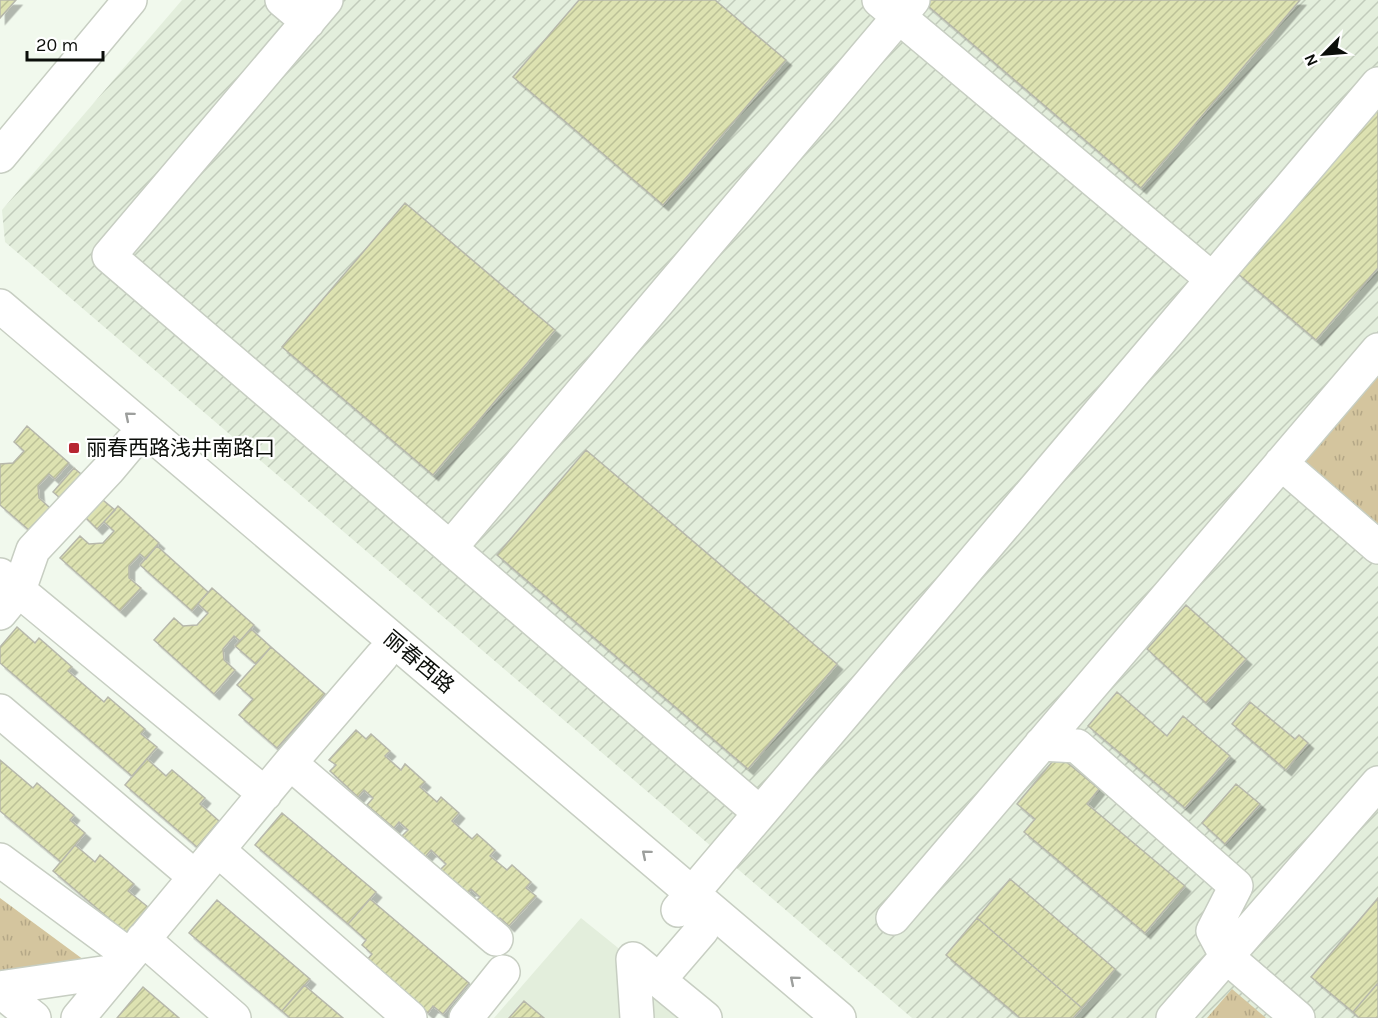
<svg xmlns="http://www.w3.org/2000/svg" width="1378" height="1018" viewBox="0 0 1378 1018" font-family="Karla,'Noto Sans SC',sans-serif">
<defs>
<pattern id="industrial-furrows" width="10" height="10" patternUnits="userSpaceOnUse" patternTransform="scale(1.5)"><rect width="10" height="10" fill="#e3eedc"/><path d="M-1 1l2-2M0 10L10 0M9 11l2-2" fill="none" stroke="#c1cbbb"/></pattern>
<pattern id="grass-tufts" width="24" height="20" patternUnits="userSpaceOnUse" patternTransform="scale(1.5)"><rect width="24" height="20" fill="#d4c59e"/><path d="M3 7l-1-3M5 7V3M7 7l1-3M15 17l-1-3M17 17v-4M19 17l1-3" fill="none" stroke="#b5a887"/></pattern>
<pattern id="building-hatch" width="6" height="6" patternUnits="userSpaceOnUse" patternTransform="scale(1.5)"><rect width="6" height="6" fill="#dde2b1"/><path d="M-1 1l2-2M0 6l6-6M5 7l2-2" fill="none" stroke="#bcc197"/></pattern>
<filter id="shadow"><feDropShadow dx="5.5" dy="5.5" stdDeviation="0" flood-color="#0004"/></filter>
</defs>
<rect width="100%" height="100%" fill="#f1f9ed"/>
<path fill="#e3eedc" d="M581,918L705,1018H494Z"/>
<path fill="url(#industrial-furrows)" d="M182,0H1378V1018H912L5,242L2,210Z"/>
<path fill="url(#grass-tufts)" d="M1378,366V535L1295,463Z
M0,898L84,960L0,973Z
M1232,989L1266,1018H1207Z"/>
<path fill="url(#building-hatch)" stroke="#b7b8ab" stroke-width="1.5" filter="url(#shadow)" d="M0,0H16L0,18Z
M579,0H715L786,60L663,205L513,77Z
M921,0H1300L1141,188Z
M1378,107V268L1316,340L1237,273Z
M405,203L555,330L433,475L282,347Z
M27,426L69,463L55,479L49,474L38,486L39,498L50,508L30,531L0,505V464L13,463L24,451L14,442Z
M586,450L837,664L748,769L497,555Z
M74,468L87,479L67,504L53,492Z
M98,496L115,510L97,529L82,514Z
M118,506L159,543L146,559L140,554L129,566V578L141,588L120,611L60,558L80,536L89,544L103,543L114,531L104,522Z
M157,546L208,592L192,611L140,565Z
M212,588L254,625L240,641L234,636L223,649L224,660L235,670L214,694L154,640L174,618L183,626L197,625L208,613L198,604Z
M1186,605L1246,659L1206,703L1147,649Z
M17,627L35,643L39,638L72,667L68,671L104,702L108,697L145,729L141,734L157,747L132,776L0,663V647Z
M251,629L271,647L256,664L235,646Z
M271,647L325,694L277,748L239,715L253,699L237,685Z
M1117,692L1167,736L1183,716L1230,756L1185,808L1088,726Z
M1250,702L1295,739L1299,735L1308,743L1286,770L1232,724Z
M356,730L366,739L371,734L390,751L385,756L401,770L405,764L425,782L420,787L437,802L441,797L459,813L452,821L472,839L477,834L495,850L490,856L507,870L512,865L531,882L526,888L536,896L509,926L500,918L497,921L475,902L480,897L471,889L467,894L440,870L446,864L431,850L425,857L402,836L408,830L399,822L394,828L367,805L373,798L364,790L358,797L330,771L336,765L329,760Z
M1058,755L1099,789L1087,804L1185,886L1145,933L1024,832L1035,819L1017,804Z
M147,759L166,776L172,770L205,798L200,804L219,821L197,847L125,785Z
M0,760L33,788L37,783L74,815L70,820L85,833L61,862L0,811Z
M1236,784L1260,804L1225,844L1202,823Z
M282,813L376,892L348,924L255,845Z
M75,845L95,862L100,855L134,884L128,891L148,907L126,933L53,871Z
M1010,879L1115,969L1082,1008L977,918Z
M1378,898V983L1353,1012L1311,977Z
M370,899L469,983L443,1014L433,1006L428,1013L367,960L372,954L362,945L366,940L348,924Z
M217,900L310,979L282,1011L189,933Z
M977,918L1082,1008L1073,1018H1020L946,955Z
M1378,983V1018H1359L1353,1012Z
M304,985L343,1018H290L282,1011Z
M143,987L179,1018H117Z
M524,1001L544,1018H509Z"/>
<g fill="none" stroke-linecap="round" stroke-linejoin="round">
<g stroke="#c7cec2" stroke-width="36">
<path id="minor" d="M282,0L308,22
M326,0L109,256L760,813
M879,0L1212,279
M0,156L130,0
M1281,463L1378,547
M450,548L913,0
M0,575L265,794
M0,613L19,590L33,550L109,469L130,444
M0,711L195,877
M1041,744L1077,746L1236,886L1213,931L1227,957L1298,1018
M290,763L496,939
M218,850L410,1018
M0,860L129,955
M678,910L1378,84
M893,918L1378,350
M143,939L234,1018
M659,980L702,930
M0,988L116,971
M0,991L34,1018
M78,1018L290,763L382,656
M466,1018L503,972
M637,1018L633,959L705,1018
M1173,1018L1378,783"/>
</g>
<g stroke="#c7cec2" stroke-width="36">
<path id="major" d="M0,306L839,1018"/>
</g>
<use href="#minor" stroke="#fff" stroke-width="33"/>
<use href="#major" stroke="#fff" stroke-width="33"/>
</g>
<defs><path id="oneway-chevron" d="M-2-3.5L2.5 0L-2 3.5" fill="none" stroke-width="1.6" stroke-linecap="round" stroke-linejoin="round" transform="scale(1.5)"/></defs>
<g stroke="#9d9f9d">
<use href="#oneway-chevron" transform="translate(129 416) rotate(-140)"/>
<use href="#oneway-chevron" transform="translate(646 854) rotate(-140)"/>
<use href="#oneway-chevron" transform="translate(794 980) rotate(-140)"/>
</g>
<rect fill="#b72632" stroke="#fff" stroke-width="2" x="68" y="442" width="12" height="12" rx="3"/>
<g text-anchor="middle" stroke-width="4.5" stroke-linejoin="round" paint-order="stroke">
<g font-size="21" fill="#0b0e0a" stroke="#fff" text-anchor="start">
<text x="86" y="455">丽春西路浅井南路口</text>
</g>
<g font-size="21" fill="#0b0e0a" stroke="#fff">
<text transform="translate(419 662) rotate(40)" y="7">丽春西路</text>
</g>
</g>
<g transform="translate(1324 54) rotate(245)" stroke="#ffffff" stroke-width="4.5" paint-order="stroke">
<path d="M0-4.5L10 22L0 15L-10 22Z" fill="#0b0e0a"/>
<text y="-9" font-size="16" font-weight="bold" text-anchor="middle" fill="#0b0e0a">N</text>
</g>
<path d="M27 51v9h76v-9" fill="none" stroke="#0b0e0a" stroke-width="3"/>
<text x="36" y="51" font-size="18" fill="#0b0e0a" stroke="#ffffff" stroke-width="4.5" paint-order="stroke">20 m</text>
</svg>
